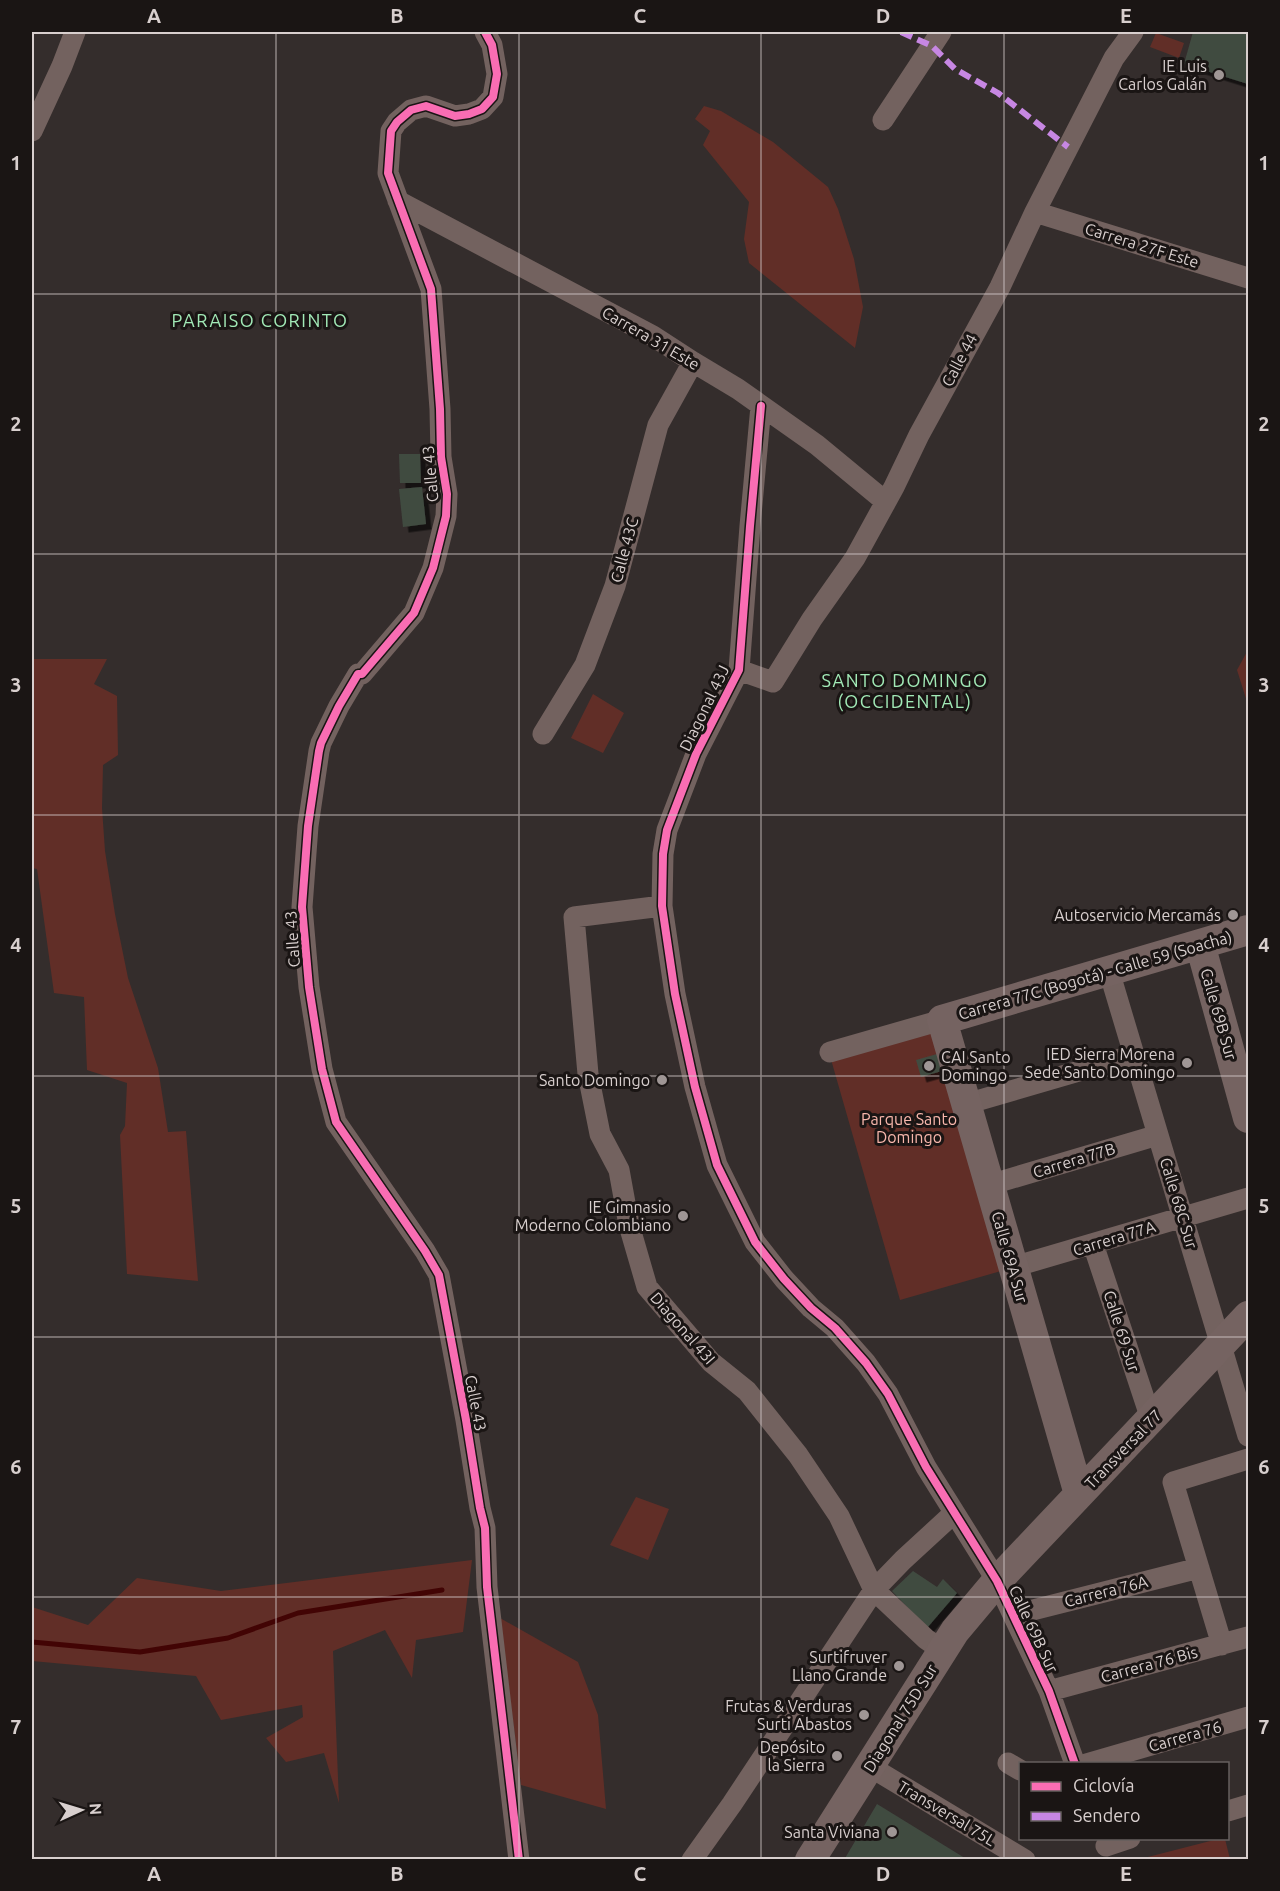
<svg xmlns="http://www.w3.org/2000/svg" width="1280" height="1891" viewBox="0 0 1280 1891" font-family="Ubuntu,sans-serif">
<defs>
<filter id="shadow"><feDropShadow dx="5.5" dy="5.5" stdDeviation="0" flood-color="#0009"/></filter>
</defs>
<rect width="100%" height="100%" fill="#342d2c"/>
<path fill="#612e27" d="M1156,33L1184,43L1179,58L1150,47Z
M704,106L721,111L773,142L828,187L838,209L854,259L863,307L855,348L749,263L744,239L749,202L703,145L710,131L695,119Z
M1248,650V705L1237,670Z
M32,659H107L94,684L117,696L118,755L103,765L102,808L105,851L115,914L128,978L158,1068L168,1132L186,1131L198,1281L127,1274L120,1135L125,1126L127,1083L87,1070L84,997L54,993L37,869L32,868Z
M593,694L624,713L603,753L571,738Z
M938,1025L1008,1269L900,1300L830,1056Z
M636,1497L669,1509L648,1560L610,1545Z
M472,1560L463,1632L416,1640L412,1678L385,1630L333,1651L339,1803L324,1753L286,1762L266,1738L303,1717L302,1705L221,1720L196,1676L32,1661V1607L88,1625L137,1578L221,1591Z
M500,1618L578,1662L598,1715L606,1809L521,1785Z
M1222,1838L1225,1839L1230,1859H1140Z"/>
<g fill="none" stroke-linecap="round" stroke-linejoin="round">
<path stroke="#420404" stroke-width="5" d="M32,1642L140,1652L228,1638L298,1613L442,1590"/>
</g>
<path fill="#404b41" filter="url(#shadow)" d="M1193,32H1248V84L1184,64Z
M399,454H420L421,483H400Z
M422,487L426,524L403,527L399,489Z
M937,1054L942,1071L921,1077L916,1060Z
M913,1571L937,1587L943,1579L957,1593L927,1628L892,1591Z
M877,1804L968,1860H844Z"/>
<g fill="none" stroke-linecap="round" stroke-linejoin="round">
<path stroke="#73625f" stroke-width="21" d="M485,32L492,45L497,74L493,97L482,109L469,114L455,116L426,106L411,110L397,122L391,131L388,173L431,289L440,409L441,457L447,494L446,516L433,568L414,613L362,674H358L339,706L321,743L319,751L308,826L302,907L309,987L322,1069L336,1122L425,1251L439,1275L466,1420L480,1508L485,1528L487,1587L519,1860
M883,120L941,32
M32,131L62,66L75,32
M398,201L653,336L693,362L738,389L817,445L886,502
M1035,212L1248,278
M761,406L750,526L739,670L696,754L667,830L663,854L662,906L666,933L675,994L695,1087L717,1165L755,1242L784,1279L811,1308L835,1328L866,1363L888,1394L926,1467L997,1581L1049,1691L1075,1764
M739,670L773,682L812,619L855,558L894,487L919,435L1000,287L1035,212L1114,58L1133,32
M543,734L585,665L615,586L658,425L693,362
M662,906L574,917L588,1074L600,1134L619,1170L629,1225L647,1287L711,1362L747,1391L798,1455L839,1516L874,1590L926,1639L942,1650
M1109,971L1248,1436
M830,1052L942,1020
M966,1104L1134,1055
M989,1185L1158,1135
M1093,1244L1151,1419
M1013,1267L1248,1198
M1013,1615L1199,1568
M1222,1645L1173,1482L1248,1459
M1049,1691L1248,1637
M1008,1763L1020,1770
M1086,1764L1248,1717
M869,1766L1025,1860
M1228,1811L1248,1805
M1106,1846L1130,1838
M692,1860L732,1804L874,1590L903,1560L953,1514"/>
<path stroke="#756361" stroke-width="30" d="M1200,944L1248,1118
M1079,1494L942,1020L1248,930
M810,1860L955,1631L997,1581L1248,1316"/>
<path stroke="#c787e3" stroke-width="6" stroke-dasharray="12 6" stroke-linecap="butt" d="M901,32L932,46L955,69L998,93L1068,147"/>
<g stroke="#1a1514" stroke-width="11">
<path id="cycleway" d="M485,32L492,45L497,74L493,97L482,109L469,114L455,116L426,106L411,110L397,122L391,131L388,173L431,289L440,409L441,457L447,494L446,516L433,568L414,613L362,674H358L339,706L321,743L319,751L308,826L302,907L309,987L322,1069L336,1122L425,1251L439,1275L466,1420L480,1508L485,1528L487,1587L519,1860
M761,406L750,526L739,670L696,754L667,830L663,854L662,906L666,933L675,994L695,1087L717,1165L755,1242L784,1279L811,1308L835,1328L866,1363L888,1394L926,1467L997,1581L1049,1691L1075,1764"/>
</g>
<use href="#cycleway" stroke="#f96db3" stroke-width="8"/>
</g>
<path fill="none" stroke="#d8cfce" stroke-width="1.5" stroke-opacity="0.55" d="M276,32V1860M519,32V1860M761,32V1860M1004,32V1860M32,294H1248M32,554H1248M32,815H1248M32,1076H1248M32,1337H1248M32,1597H1248"/>
<g fill="#9f9695" stroke="#1a1514" stroke-width="2">
<circle cx="1219" cy="75" r="6"/>
<circle cx="1233" cy="915" r="6"/>
<circle cx="1187" cy="1063" r="6"/>
<circle cx="929" cy="1066" r="6"/>
<circle cx="662" cy="1080" r="6"/>
<circle cx="683" cy="1216" r="6"/>
<circle cx="899" cy="1666" r="6"/>
<circle cx="864" cy="1715" r="6"/>
<circle cx="837" cy="1756" r="6"/>
<circle cx="892" cy="1832" r="6"/>
</g>
<g text-anchor="middle" stroke-width="6" stroke-linejoin="round" paint-order="stroke">
<g font-size="16" fill="#d8cfce" stroke="#1a1514" text-anchor="end">
<text x="1207" y="72">IE Luis<tspan x="1207" dy="18">Carlos Galán</tspan></text>
<text x="1221" y="921">Autoservicio Mercamás</text>
<text x="1175" y="1060">IED Sierra Morena<tspan x="1175" dy="18">Sede Santo Domingo</tspan></text>
<text x="941" y="1063" text-anchor="start">CAI Santo<tspan x="941" dy="18">Domingo</tspan></text>
<text x="650" y="1086">Santo Domingo</text>
<text x="671" y="1213">IE Gimnasio<tspan x="671" dy="18">Moderno Colombiano</tspan></text>
<text x="887" y="1663">Surtifruver<tspan x="887" dy="18">Llano Grande</tspan></text>
<text x="852" y="1712">Frutas &amp; Verduras<tspan x="852" dy="18">Surti Abastos</tspan></text>
<text x="825" y="1753">Depósito<tspan x="825" dy="18">la Sierra</tspan></text>
<text x="880" y="1838">Santa Viviana</text>
</g>
<g font-size="16" fill="#d8cfce" stroke="#1a1514">
<text transform="translate(1142 245) rotate(17)" y="6">Carrera 27F Este</text>
<text transform="translate(651 338) rotate(30)" y="6">Carrera 31 Este</text>
<text transform="translate(959 360) rotate(-62)" y="6">Calle 44</text>
<text transform="translate(430 474) rotate(-95)" y="6">Calle 43</text>
<text transform="translate(624 550) rotate(-75)" y="6">Calle 43C</text>
<text transform="translate(704 708) rotate(-64)" y="6">Diagonal 43J</text>
<text transform="translate(292 939) rotate(-94)" y="6">Calle 43</text>
<text transform="translate(1095 975) rotate(-16)" y="6">Carrera 77C (Bogotá) - Calle 59 (Soacha)</text>
<text transform="translate(1219 1014) rotate(74)" y="6">Calle 69B Sur</text>
<text transform="translate(1074 1160) rotate(-17)" y="6">Carrera 77B</text>
<text transform="translate(1179 1203) rotate(73)" y="6">Calle 68C Sur</text>
<text transform="translate(1114 1238) rotate(-17)" y="6">Carrera 77A</text>
<text transform="translate(1010 1257) rotate(74)" y="6">Calle 69A Sur</text>
<text transform="translate(683 1328) rotate(49)" y="6">Diagonal 43I</text>
<text transform="translate(1122 1331) rotate(72)" y="6">Calle 69 Sur</text>
<text transform="translate(476 1403) rotate(79)" y="6">Calle 43</text>
<text transform="translate(1123 1449) rotate(-46)" y="6">Transversal 77</text>
<text transform="translate(1106 1591) rotate(-14)" y="6">Carrera 76A</text>
<text transform="translate(1034 1629) rotate(65)" y="6">Calle 69B Sur</text>
<text transform="translate(1149 1664) rotate(-15)" y="6">Carrera 76 Bis</text>
<text transform="translate(900 1718) rotate(-58)" y="6">Diagonal 75D Sur</text>
<text transform="translate(1185 1736) rotate(-16)" y="6">Carrera 76</text>
<text transform="translate(947 1813) rotate(31)" y="6">Transversal 75L</text>
</g>
<g font-size="16" fill="#f9b7ac" stroke="#1a1514">
<text x="909" y="1125">Parque Santo<tspan x="909" dy="18">Domingo</tspan></text>
</g>
<g font-size="18" letter-spacing="1.5" fill="#a2eab7" stroke="#1a1514">
<text x="260" y="327">PARAISO CORINTO</text>
<text x="905" y="687">SANTO DOMINGO<tspan x="905" dy="21">(OCCIDENTAL)</tspan></text>
</g>
</g>
<rect width="1280" height="1891" fill="none" stroke="#1a1514" stroke-width="66"/>
<rect x="1019" y="1762" width="210" height="78" fill="#1a1514" stroke="#665f5e" stroke-width="1.5"/>
<rect x="1031" y="1782" width="30" height="9" fill="#f96db3" stroke="#665f5e" stroke-width="1.5"/>
<text x="1073" y="1792" font-size="18" fill="#d8cfce">Ciclovía</text>
<rect x="1031" y="1812" width="30" height="9" fill="#c787e3" stroke="#665f5e" stroke-width="1.5"/>
<text x="1073" y="1822" font-size="18" fill="#d8cfce">Sendero</text>
<g transform="translate(81 1810) rotate(86)" stroke="#1a1514" stroke-width="4.5" paint-order="stroke">
<path d="M0-4.5L10 22L0 15L-10 22Z" fill="#d8cfce"/>
<text y="-9" font-size="16" font-weight="bold" text-anchor="middle" fill="#d8cfce">N</text>
</g>
<rect x="33" y="33" width="1214" height="1825" fill="none" stroke="#d8cfce" stroke-width="2"/>
<g font-size="20" text-anchor="middle" font-weight="bold" fill="#d8cfce">
<text x="154" y="23">A</text>
<text x="397" y="23">B</text>
<text x="640" y="23">C</text>
<text x="883" y="23">D</text>
<text x="1126" y="23">E</text>
<text x="16" y="170">1</text>
<text x="1264" y="170">1</text>
<text x="16" y="431">2</text>
<text x="1264" y="431">2</text>
<text x="16" y="692">3</text>
<text x="1264" y="692">3</text>
<text x="16" y="952">4</text>
<text x="1264" y="952">4</text>
<text x="16" y="1213">5</text>
<text x="1264" y="1213">5</text>
<text x="16" y="1474">6</text>
<text x="1264" y="1474">6</text>
<text x="16" y="1734">7</text>
<text x="1264" y="1734">7</text>
<text x="154" y="1881">A</text>
<text x="397" y="1881">B</text>
<text x="640" y="1881">C</text>
<text x="883" y="1881">D</text>
<text x="1126" y="1881">E</text>
</g>
</svg>
